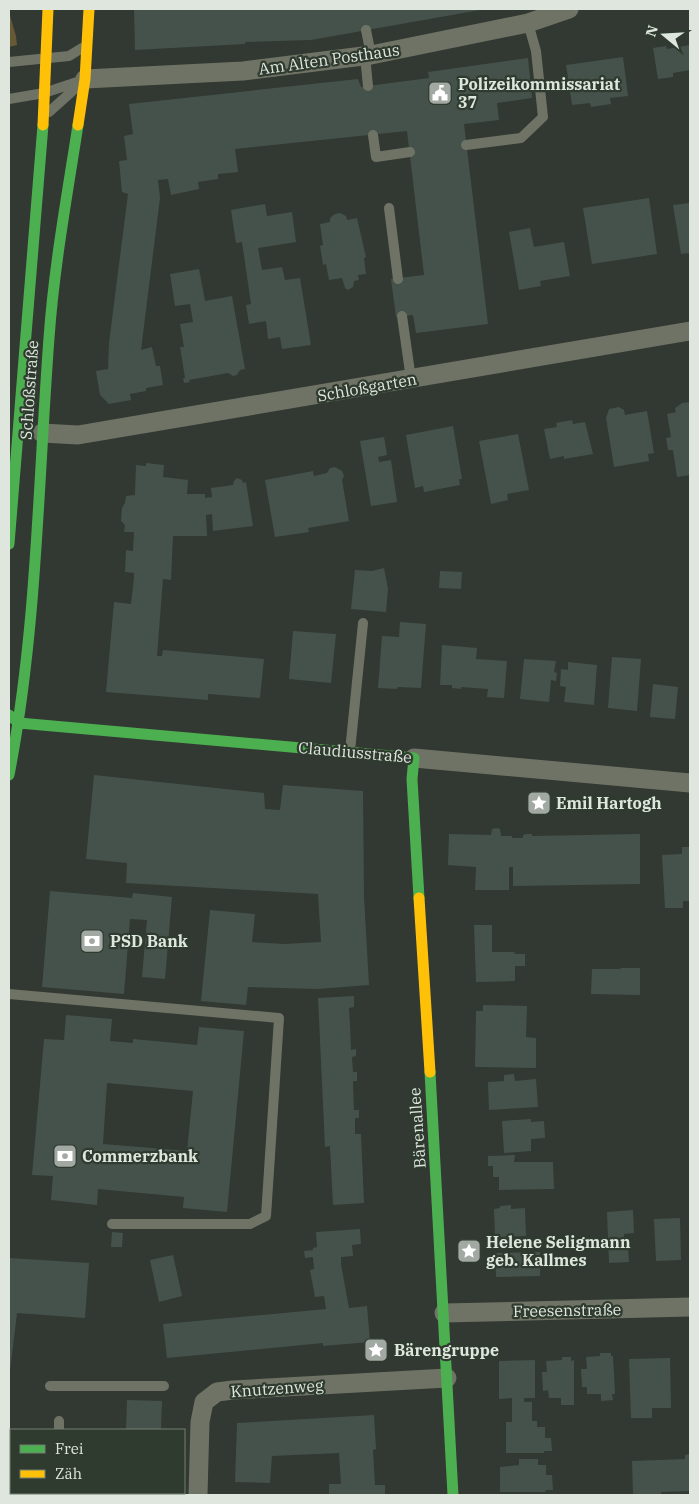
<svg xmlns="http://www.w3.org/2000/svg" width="699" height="1504" viewBox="0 0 699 1504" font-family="'IBM Plex Serif',serif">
<rect width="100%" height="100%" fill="#323832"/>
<path fill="#665935" d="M9,12L16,36L17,45L9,47Z"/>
<path fill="#45524c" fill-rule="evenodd" d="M134,9H479L480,10L311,40L245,42V44L135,50Z
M690,45V70L673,73V77L658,79L653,48L666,46L667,49Z
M623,57L628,96L610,98L611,104L591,107L590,103L572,105L566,65Z
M528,58L532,98L497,103L499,120L464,124L488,324L416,333L413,315L396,317L391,279L424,275L407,131L235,149L238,172L218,174V179L198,182L199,189L171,195L168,179L158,180L160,198L141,350L152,347L156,366H160L163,385L146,388V391L130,394L131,400L109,404L100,395L96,371L108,369L109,343L128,194L122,192L119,161L127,160L124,136L133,134L129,104L358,79L361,87L368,86L429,78L428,72Z
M649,198L657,254L592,264L583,208Z
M690,203V253L681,254L673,205Z
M265,204L267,216L292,212L296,242L258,248L262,270L282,267L285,280L300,278L311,345L282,349L280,337L268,339L266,321L249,324L246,305L251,304L242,242L236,243L231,210Z
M340,213L346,216L347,220L357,218L366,257L364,258L366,274L358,275L359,280L354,281L353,287L348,290L345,288L342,278L329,280L326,264L323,265L320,246L323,245L320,224L330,222V218L335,214Z
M530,228L534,247L564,242L570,276L540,281L541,286L519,290L509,232Z
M199,269L205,301L232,296L245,369L240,370L237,375L233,376L228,373L189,380L190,382L184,383L183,378H185L180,347H184L180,324L193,322L190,304L175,306L170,274Z
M690,402V475L677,477L673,450H668L666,438L671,437L667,414L676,412L675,408L682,403Z
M619,407L624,410L625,415L647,411L654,453L648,454L649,461L614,467L606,418L609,409Z
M572,420L573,424L585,422L593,454L564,459V456L550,459L544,429L557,427L556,423Z
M453,426L462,479H459L460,485L424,492L423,486L415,488L406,435Z
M518,434L529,490L507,494L508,500L491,504L479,441Z
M384,437L387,455L378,457L379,462L391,460L397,502L371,506L360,441Z
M146,463L164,465L163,477L188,480L187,494H205V498L212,497L211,488L233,485L234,481L237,478L242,480L243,483L246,482L253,526L213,531L212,514L206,515L207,536H173L171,580L163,579L157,656H162L163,650L264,659L260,698L208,694V700L106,692L114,602L131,604L134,577V573L125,572L126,550L133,551L134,532H124L125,525L121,521L122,508L125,503L126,496L135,495L136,465L146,466Z
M335,467L342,471L344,476L342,480L349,521L308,528L309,532L275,537L265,480L313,471L314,476L327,473L330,468Z
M384,568L388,589L386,612L351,609L355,570L372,571Z
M440,571L462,572L461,589L439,588Z
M400,622L426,624L421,688L398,687L397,689L378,688L382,636L399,637Z
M293,631L336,634L331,683L289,679Z
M442,645L477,648L476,659L507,661L504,698L487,697L488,689L461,687V689L452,688V685H440Z
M612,657L641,659L637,711L608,708Z
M524,659L556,661L554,672L557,673L556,681L551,680L549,702L520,699Z
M568,662L597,665L594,705L564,702L566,687L560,686L561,669L568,670Z
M653,684L678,687L675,719L650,717Z
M94,775L264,793L265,809L280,810L283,785L363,791L364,897L369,985L317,989L248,987L246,1005L201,1001L210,910L255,914L252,942L284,944L321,942L318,894L126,883L127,863L86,859Z
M497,828L500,829L501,836H512V838H523V835L527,834H532V836L640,834V884L513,886V867H509V890H475L476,867L448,865L449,834L491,835L492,829Z
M682,847H690V901H683V908H665L662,855L682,854Z
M50,891L132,898L133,893L172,897L165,979L142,977L147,920L130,919L124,994L42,987Z
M474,925H492V952H515L514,954H525V966H515V981L476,982Z
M620,968H640V995L591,994L592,969H621Z
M354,996V1007L349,1008L350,1025L351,1050L356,1049V1056L352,1057L353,1072H357V1081H353L354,1110H359V1118H355V1134H361L364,1203L333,1205L330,1146L325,1147L318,998Z
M483,1005L527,1006L526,1037L536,1038V1068L475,1067L476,1011H483Z
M66,1015L112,1019L110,1041L133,1043V1039L197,1045L199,1027L244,1031L227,1212L183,1208L184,1197L98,1189L97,1205L51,1200L53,1176L32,1175L44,1039L64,1040ZM107,1083L193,1091L187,1151L103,1144Z
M514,1074L515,1081L536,1079L538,1107L489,1110L488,1082L504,1081V1075Z
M531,1119V1122L544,1121L545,1138L531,1139V1151L504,1153L502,1121Z
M515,1155L514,1162H553L554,1189L499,1190V1177H493V1166H488V1156Z
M511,1205V1209L525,1208L526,1236L495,1237L494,1209L500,1208V1206Z
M633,1210L634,1233L624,1234L625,1247L628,1246L629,1262L609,1263L607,1212Z
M680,1218L681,1260L656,1261L654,1219Z
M360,1229L361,1244L352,1245L353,1256L341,1257V1264L349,1308L367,1306L370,1342L323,1346V1343L167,1358L163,1324L326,1309L324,1296L315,1297L310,1270L314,1269L313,1257L305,1258L304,1251L313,1250V1248L317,1247L316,1232Z
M112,1232L123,1233L122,1247H111Z
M540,1252V1276L496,1277L495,1253Z
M173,1255L182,1296L159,1302L150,1260Z
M9,1258L89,1263L85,1318L17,1313L10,1371Z
M600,1353H611V1356H613L615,1394H612L613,1400L601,1401V1394H587V1387H582L581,1369H587L586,1357L600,1356Z
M562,1357H571V1361L574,1360V1405H561V1398H549L548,1390L543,1391L542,1372H547L546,1361L562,1360Z
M670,1358L671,1408H652V1418H631L629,1359Z
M535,1360V1398H524V1402H532V1421H537V1427H545V1438H551L552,1451H544V1453H506V1422H512V1398L499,1399V1361Z
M127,1400L162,1401L161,1430H126Z
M374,1415L376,1449L373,1450L375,1485H385V1495H329V1484H341L339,1453L272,1456L270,1483L235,1482L237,1423Z
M690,1454V1491L661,1492V1495H633L632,1461L685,1459V1455Z
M519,1459H538V1465H546V1475H552L553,1490H546L545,1492H500V1467L519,1465Z
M121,1493H158V1495H120Z"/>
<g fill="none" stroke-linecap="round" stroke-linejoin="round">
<path stroke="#6f7365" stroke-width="10" d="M366,30L371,55
M365,56L368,86
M9,62L69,56L82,48
M9,99L44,93L83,80
M49,112L79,85
M373,135L376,157L410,152
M466,145L521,138L543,117L536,51L528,23
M389,208L398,279
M402,316L411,379
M350,751L363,623
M9,994L279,1018L266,1216L250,1224H112
M50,1386H164
M59,1430V1421
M55,1495V1493
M91,1495H120"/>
<path stroke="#6f7365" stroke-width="19" d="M85,79L243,71L371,55L528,23L569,9
M42,433L78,435L690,331
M414,758L690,783
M444,1313L690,1307
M198,1495L200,1422L204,1402L217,1392L233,1390L447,1378"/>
<path stroke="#4caf50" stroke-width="11" d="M9,544L43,125
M9,715L19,723L414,758L412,779L419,898
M9,775C37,631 38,484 49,338C54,267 67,196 78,125
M430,1072L453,1495"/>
<path stroke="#ffc107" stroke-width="11" d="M43,125L48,9
M78,125L85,79L89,9
M419,898L430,1072"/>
</g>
<defs>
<g id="civic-square" transform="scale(1.25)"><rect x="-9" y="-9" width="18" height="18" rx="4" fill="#a2a9a2" stroke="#2f3b2f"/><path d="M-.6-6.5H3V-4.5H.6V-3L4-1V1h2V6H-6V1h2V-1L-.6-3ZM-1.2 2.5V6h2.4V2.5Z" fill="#fff"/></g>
<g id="sight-square" transform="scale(1.25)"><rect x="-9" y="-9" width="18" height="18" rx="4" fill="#a2a9a2" stroke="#2f3b2f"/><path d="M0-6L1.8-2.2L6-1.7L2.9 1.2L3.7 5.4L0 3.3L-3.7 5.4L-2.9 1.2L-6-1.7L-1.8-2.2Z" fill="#fff"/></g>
<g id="bank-square" transform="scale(1.25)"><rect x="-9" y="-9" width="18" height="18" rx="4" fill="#a2a9a2" stroke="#2f3b2f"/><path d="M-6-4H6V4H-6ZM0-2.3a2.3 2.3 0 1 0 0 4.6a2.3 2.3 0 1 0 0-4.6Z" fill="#fff"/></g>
</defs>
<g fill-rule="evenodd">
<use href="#civic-square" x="440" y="93"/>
<use href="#sight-square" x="539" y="803"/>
<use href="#bank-square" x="92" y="941"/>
<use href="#bank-square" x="65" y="1156"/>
<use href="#sight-square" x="469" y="1251"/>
<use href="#sight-square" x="376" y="1350"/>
</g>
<g text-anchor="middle" stroke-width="4.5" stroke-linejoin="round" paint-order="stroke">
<g font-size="16" fill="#dee6de" stroke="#2f3b2f">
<text transform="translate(329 59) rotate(-8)" y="6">Am Alten Posthaus</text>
<text transform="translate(367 387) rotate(-10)" y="6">Schloßgarten</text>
<text transform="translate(29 390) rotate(-86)" y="6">Schloßstraße</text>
<text transform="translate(355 752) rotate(5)" y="6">Claudiusstraße</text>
<text transform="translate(417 1128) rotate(-94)" y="6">Bärenallee</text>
<text transform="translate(567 1310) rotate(-1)" y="6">Freesenstraße</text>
<text transform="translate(277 1388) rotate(-4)" y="6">Knutzenweg</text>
</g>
<g font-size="16" font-weight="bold" fill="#dee6de" stroke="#2f3b2f" text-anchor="start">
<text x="458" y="90">Polizeikommissariat<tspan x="458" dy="18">37</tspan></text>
<text x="556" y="809">Emil Hartogh</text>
<text x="110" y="947">PSD Bank</text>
<text x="82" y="1162">Commerzbank</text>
<text x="486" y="1248">Helene Seligmann<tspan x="486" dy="18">geb. Kallmes</tspan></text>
<text x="394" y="1356">Bärengruppe</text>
</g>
</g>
<rect width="699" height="1504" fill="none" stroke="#dee6de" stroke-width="20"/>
<rect x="10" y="1429" width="175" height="65" fill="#2f3b2f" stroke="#757f75"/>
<rect x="20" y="1445" width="25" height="8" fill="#4caf50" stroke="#757f75"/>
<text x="55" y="1454" font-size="15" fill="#dee6de">Frei</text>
<rect x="20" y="1470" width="25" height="8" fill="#ffc107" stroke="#757f75"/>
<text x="55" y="1479" font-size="15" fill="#dee6de">Zäh</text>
<g transform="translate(664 35) rotate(288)" stroke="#2f3b2f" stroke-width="4" paint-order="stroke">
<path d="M0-4L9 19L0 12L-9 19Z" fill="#dee6de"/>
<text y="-8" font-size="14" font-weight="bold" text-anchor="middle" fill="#dee6de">N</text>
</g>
</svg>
